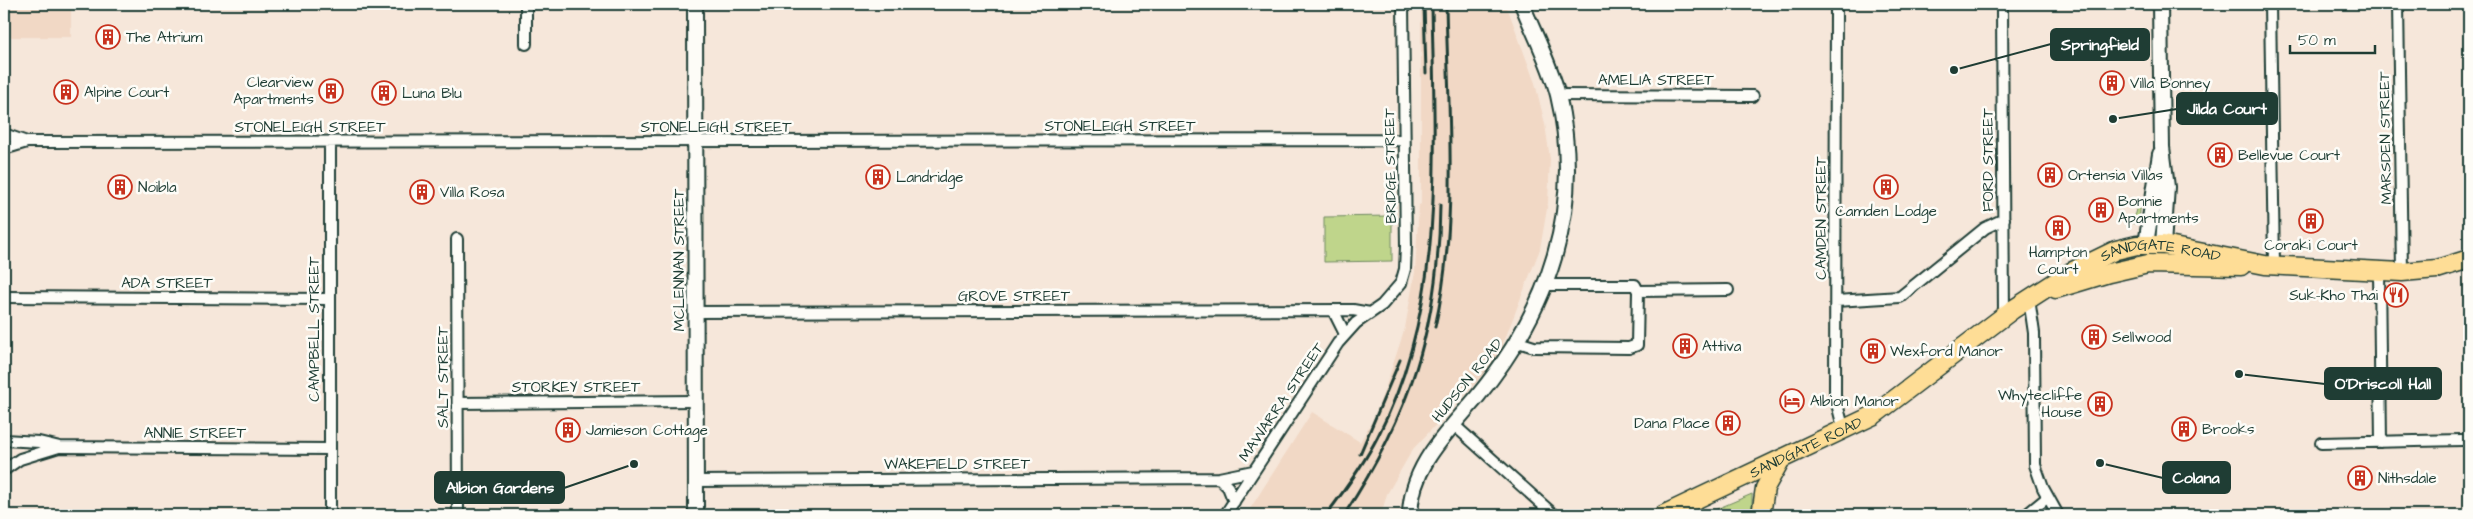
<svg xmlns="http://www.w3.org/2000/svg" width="2473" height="519" viewBox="0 0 2473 519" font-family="'Architects Daughter',sans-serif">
<rect width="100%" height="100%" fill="#f6e7da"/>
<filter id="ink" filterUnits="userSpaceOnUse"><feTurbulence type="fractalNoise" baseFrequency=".02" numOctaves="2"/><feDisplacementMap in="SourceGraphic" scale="10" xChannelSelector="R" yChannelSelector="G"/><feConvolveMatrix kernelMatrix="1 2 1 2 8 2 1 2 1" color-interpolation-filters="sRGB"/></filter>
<g filter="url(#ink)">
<path fill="#f1d8c5" d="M4,4H71V37H4Z
M1421,4H1506L1535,83L1545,124L1550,159L1548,203L1540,249L1501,349L1482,376L1413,449L1387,494L1381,515H1246L1312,412L1360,442L1374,418L1386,386L1405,328L1415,272L1419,205L1421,204Z"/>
<path fill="#bfd58b" stroke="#6f8960" d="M2139,199L2141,201L2139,221L2134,224L2133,220Z
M1392,216V261L1324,262V217Z
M1752,494V515H1715L1712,511Z"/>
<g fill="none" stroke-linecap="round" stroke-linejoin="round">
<g stroke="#1f3d34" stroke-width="14">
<path id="street" d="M526,4V44
M1836,4L1835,396L1844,431
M2000,4L2002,9L2004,316
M2270,4L2274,265
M2398,4L2402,272
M1557,95L1753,96
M4,134L27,142
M4,149L27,142L1404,140
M457,239L458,515
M2379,271L2381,442
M1638,291L1728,290
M4,297L329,299
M2029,299L2034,333L2035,465L2043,488L2058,515
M1836,301L1900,297L1985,228L2004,219
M1333,310L1345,334
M695,312L1353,310L1370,313
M1518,342L1534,347L1629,348L1637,345L1638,291L1635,285H1545
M458,403L695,401
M1453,424L1554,515
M4,440L39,442L60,447L330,449
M2321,443L2462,440
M4,470L20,459L59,447
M1219,478L1228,487L1234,502
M696,481L1219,478L1253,471
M330,515V142
M1225,515L1338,343L1356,323L1382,305L1401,283L1405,269L1406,246L1403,4
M2026,515L2048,497"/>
</g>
<g stroke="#1f3d34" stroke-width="18">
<path id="secondary" d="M695,4L696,515
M2160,4L2162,147L2167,187L2163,245
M2146,244L2160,154
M1410,515C1411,465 1447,433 1477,397C1549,310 1585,208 1558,95C1550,64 1534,34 1522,4"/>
</g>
<g stroke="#1f3d34" stroke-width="21">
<g id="highway">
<path d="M2056,289L2109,273L2148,264L2241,266"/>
<path id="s1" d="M1663,515L1874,415L2012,310L2071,272L2116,250L2137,245H2163L2265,265L2402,272L2437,269L2469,259"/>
<path d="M1761,515L1765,488L1780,461"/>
</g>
</g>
<use href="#street" stroke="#fdfcf7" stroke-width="10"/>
<use href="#secondary" stroke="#fdfcf7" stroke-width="14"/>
<use href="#highway" stroke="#fedd96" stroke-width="18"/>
<path stroke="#1f3d34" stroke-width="3" d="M1424,4L1426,73
M1435,327C1459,223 1448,110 1446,4
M1360,454L1400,360
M1326,515C1345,490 1364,464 1378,436C1447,303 1434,148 1432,4
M1344,515C1410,415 1439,326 1440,205"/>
</g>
</g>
<defs>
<g id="building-ring" transform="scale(1.25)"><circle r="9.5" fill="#fdfcf7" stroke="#c8321e" stroke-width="1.5"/><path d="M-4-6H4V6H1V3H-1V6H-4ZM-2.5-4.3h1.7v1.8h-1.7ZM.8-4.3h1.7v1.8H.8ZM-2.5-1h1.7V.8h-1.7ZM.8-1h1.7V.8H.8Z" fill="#c8321e"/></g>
<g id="restaurant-ring" transform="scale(1.25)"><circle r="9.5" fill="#fdfcf7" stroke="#c8321e" stroke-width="1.5"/><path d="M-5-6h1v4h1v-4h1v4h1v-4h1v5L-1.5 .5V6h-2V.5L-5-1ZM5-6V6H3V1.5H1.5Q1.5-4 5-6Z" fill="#c8321e"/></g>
<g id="hotel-ring" transform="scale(1.25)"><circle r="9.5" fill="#fdfcf7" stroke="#c8321e" stroke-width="1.5"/><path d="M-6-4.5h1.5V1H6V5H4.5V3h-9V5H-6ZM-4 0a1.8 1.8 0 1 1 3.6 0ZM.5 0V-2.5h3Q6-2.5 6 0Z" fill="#c8321e"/></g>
</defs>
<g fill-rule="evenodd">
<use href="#building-ring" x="108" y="37"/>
<use href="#building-ring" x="2112" y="83"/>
<use href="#building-ring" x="331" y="91"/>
<use href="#building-ring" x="66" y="92"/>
<use href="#building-ring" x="384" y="93"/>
<use href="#building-ring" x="2220" y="155"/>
<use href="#building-ring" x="2050" y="175"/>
<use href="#building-ring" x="878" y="177"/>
<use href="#building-ring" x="120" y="187"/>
<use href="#building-ring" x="1886" y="187"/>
<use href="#building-ring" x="422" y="192"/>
<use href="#building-ring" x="2101" y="210"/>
<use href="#building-ring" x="2311" y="221"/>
<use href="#building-ring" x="2058" y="228"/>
<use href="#restaurant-ring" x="2396" y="295"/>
<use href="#building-ring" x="2094" y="337"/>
<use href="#building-ring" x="1685" y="346"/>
<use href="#building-ring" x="1873" y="351"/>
<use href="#hotel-ring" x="1792" y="401"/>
<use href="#building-ring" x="2100" y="404"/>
<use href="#building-ring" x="1728" y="423"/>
<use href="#building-ring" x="2184" y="429"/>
<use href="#building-ring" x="568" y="430"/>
<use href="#building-ring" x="2360" y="478"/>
</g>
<g text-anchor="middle" stroke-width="5" stroke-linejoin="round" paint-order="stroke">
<g font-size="15" fill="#1f3d34" stroke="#fdfcf7" text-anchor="start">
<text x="126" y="42">The Atrium</text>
<text x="314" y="87" text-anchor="end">Clearview<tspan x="314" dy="17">Apartments</tspan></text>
<text x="2130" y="88">Villa Bonney</text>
<text x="84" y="97">Alpine Court</text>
<text x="402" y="98">Luna Blu</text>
<text x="2238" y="160">Bellevue Court</text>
<text x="2068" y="180">Ortensia Villas</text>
<text x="896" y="182">Landridge</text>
<text x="138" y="192">Noibla</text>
<text x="440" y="197">Villa Rosa</text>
<text x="2118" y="206">Bonnie<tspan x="2118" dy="17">Apartments</tspan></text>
<text x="1886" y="216" text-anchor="middle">Camden Lodge</text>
<text x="2311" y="250" text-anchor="middle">Coraki Court</text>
<text x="2058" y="257" text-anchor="middle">Hampton<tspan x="2058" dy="17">Court</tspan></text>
<text x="2378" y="300" text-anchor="end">Suk-Kho Thai</text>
<text x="2112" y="342">Sellwood</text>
<text x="1702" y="351">Attiva</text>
<text x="1890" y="356">Wexford Manor</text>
<text x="2082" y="400" text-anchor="end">Whytecliffe<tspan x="2082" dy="17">House</tspan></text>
<text x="1810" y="406">Albion Manor</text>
<text x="1710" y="428" text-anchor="end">Dana Place</text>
<text x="2202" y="434">Brooks</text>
<text x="586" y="435">Jamieson Cottage</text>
<text x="2378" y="483">Nithsdale</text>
</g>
<g font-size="15" fill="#1f3d34" stroke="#fdfcf7">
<text x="1656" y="85">AMELIA STREET</text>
<text x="1120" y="131">STONELEIGH STREET</text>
<text x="310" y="132">STONELEIGH STREET</text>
<text x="716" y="132">STONELEIGH STREET</text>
<text transform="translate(2385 138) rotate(-91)" y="5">MARSDEN STREET</text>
<text transform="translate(1988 160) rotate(-90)" y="5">FORD STREET</text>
<text transform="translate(1390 166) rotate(-91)" y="5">BRIDGE STREET</text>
<text transform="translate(1821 218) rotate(-90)" y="5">CAMDEN STREET</text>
<text dy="5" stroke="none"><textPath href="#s1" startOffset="572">SANDGATE ROAD</textPath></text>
<text transform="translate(679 260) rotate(-90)" y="5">MCLENNAN STREET</text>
<text x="167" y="288">ADA STREET</text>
<text x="1014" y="301">GROVE STREET</text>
<text transform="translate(314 329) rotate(-90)" y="5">CAMPBELL STREET</text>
<text transform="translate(443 377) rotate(-90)" y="5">SALT STREET</text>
<text transform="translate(1467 380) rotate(-51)" y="5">HUDSON ROAD</text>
<text x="576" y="392">STORKEY STREET</text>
<text transform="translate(1281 402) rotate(-56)" y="5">MAWARRA STREET</text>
<text x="195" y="438">ANNIE STREET</text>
<text dy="5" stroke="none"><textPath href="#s1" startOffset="158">SANDGATE ROAD</textPath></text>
<text x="957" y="469">WAKEFIELD STREET</text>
</g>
</g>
<path fill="none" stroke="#1f3d34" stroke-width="2" d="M1954 70L2051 44M2113 119L2177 109M2239 374L2325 384M2100 463L2163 478M634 464L564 488"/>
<g fill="#1f3d34" stroke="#fdfcf7" stroke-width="2">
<circle cx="1954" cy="70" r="5"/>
<circle cx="2113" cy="119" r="5"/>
<circle cx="2239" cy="374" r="5"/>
<circle cx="2100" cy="463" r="5"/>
<circle cx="634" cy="464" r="5"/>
</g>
<g fill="#1f3d34" stroke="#1f3d34" stroke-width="2">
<rect x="2051" y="29" width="98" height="31" rx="5"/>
<rect x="2177" y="93" width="100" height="31" rx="5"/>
<rect x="2325" y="368" width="116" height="31" rx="5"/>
<rect x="2163" y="462" width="67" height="31" rx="5"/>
<rect x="435" y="472" width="129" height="31" rx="5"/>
</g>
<g font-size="16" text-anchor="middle" font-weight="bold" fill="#fff">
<text x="2100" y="50">Springfield</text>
<text x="2227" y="114">Jilda Court</text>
<text x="2383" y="389">O'Driscoll Hall</text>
<text x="2196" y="483">Colana</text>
<text x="500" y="493">Albion Gardens</text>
</g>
<rect width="2473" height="519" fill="none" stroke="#fdfcf7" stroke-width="20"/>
<rect x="10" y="10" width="2453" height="499" fill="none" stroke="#1f3d34" stroke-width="2" filter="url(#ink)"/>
<path d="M2290 45v8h85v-8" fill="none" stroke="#1f3d34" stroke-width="2.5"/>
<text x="2298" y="45" font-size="15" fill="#1f3d34" stroke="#fdfcf7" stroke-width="4" paint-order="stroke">50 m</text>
</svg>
